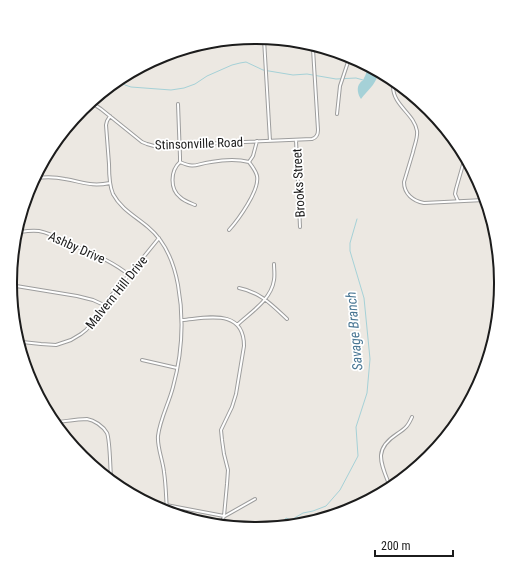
<svg xmlns="http://www.w3.org/2000/svg" width="511" height="566" viewBox="0 0 511 566" font-family="'Roboto Condensed',sans-serif">
<rect width="100%" height="100%" fill="#ece8e2"/>
<path fill="#a5d1d7" d="M368,69L378,75C375,85 367,91 361,99C358,95 356,87 360,83C363,79 362,83 364,78C366,75 366,72 368,69Z"/>
<g fill="none" stroke-linecap="round" stroke-linejoin="round">
<path stroke="#a5d1d7" stroke-width="1" d="M122,82L125,85L131,87L171,90L184,88L195,84L207,76L232,65L240,63L246,62L263,70L293,75L307,74L336,79L356,78L363,80
M264,527L268,522L275,523L283,522L286,518L291,520L303,513L313,511L326,506L340,490L358,456L356,427L367,393L370,359L364,298L350,251V243L357,219"/>
<g stroke="#9d9d9d" stroke-width="4">
<path id="minor" d="M264,39L270,141
M393,86C393,106 414,113 417,131C418,138 414,146 413,152C410,162 407,172 404,182C404,194 413,201 424,203L484,200
M92,103L101,109L142,142L147,144L154,146L312,139C316,138 318,134 318,130L313,49
M178,104L180,157V162C170,171 170,189 180,197C184,201 190,203 195,205
M337,114L340,86L350,56
M110,116L107,121L106,125C107,138 108,151 109,164C109,174 109,185 113,194C121,209 135,216 148,227C165,241 174,263 178,285C184,318 182,354 173,387C169,403 160,419 158,436C157,447 163,461 164,472C166,485 166,498 167,511
M296,140L300,227
M180,162C196,169 195,164 211,162C223,160 237,159 249,162C252,166 256,171 257,176C260,190 238,220 229,230
M249,162L253,156L257,141
M36,178C46,177 56,177 65,179C83,182 91,187 110,183
M458,201L455,194L456,189L464,161
M20,232C26,231 33,230 39,231C50,233 61,239 71,244C91,253 112,261 129,275
M10,285L77,296L93,300L104,305
M239,288C260,292 272,305 287,319
M182,320C207,318 244,308 244,346L236,394L232,407L221,430L222,440L224,454L228,470L227,484L224,516L222,522
M237,325C251,312 271,300 274,280C275,275 274,269 274,264
M22,342L41,344L56,345L71,340L81,334L86,330L95,320L109,298L129,275L159,238
M142,360L177,368
M59,422C67,421 78,419 87,419C94,420 103,426 107,433C110,440 110,466 111,476
M389,484C380,461 374,449 397,434C406,428 408,426 412,417
M155,506L166,505L224,516
M336,512L346,507L361,502
M225,516L255,499"/>
</g>
<use href="#minor" stroke="#fff" stroke-width="2"/>
</g>
<g text-anchor="middle" stroke-width="3.5" stroke-linejoin="round" paint-order="stroke">
<g font-size="13" fill="#1c1c1c" stroke="#fff">
<text transform="translate(199 143) rotate(-2)" y="5">Stinsonville Road</text>
<text transform="translate(298 183) rotate(-93)" y="5">Brooks Street</text>
<text transform="translate(77 247) rotate(24)" y="5">Ashby Drive</text>
<text transform="translate(116 292) rotate(-51)" y="5">Malvern Hill Drive</text>
</g>
<g font-size="14" font-style="italic" fill="#4a7794" stroke="#fff">
<text transform="translate(354 331) rotate(-95)" y="5">Savage Branch</text>
</g>
</g>
<path d="M0 0H511V566H0ZM255 44H256A238 238 0 0 1 494 282V284A238 238 0 0 1 256 522H255A238 238 0 0 1 17 284V282A238 238 0 0 1 255 44Z" fill="#fff" fill-rule="evenodd"/>
<path fill="none" stroke="#1c1c1c" stroke-width="2" d="M255 44H256A238 238 0 0 1 494 282V284A238 238 0 0 1 256 522H255A238 238 0 0 1 17 284V282A238 238 0 0 1 255 44Z"/>
<path d="M375 550v6h78v-6" fill="none" stroke="#1c1c1c" stroke-width="2"/>
<text x="381" y="550" font-size="12" fill="#1c1c1c" stroke="#ffffff" stroke-width="3" paint-order="stroke">200 m</text>
</svg>
